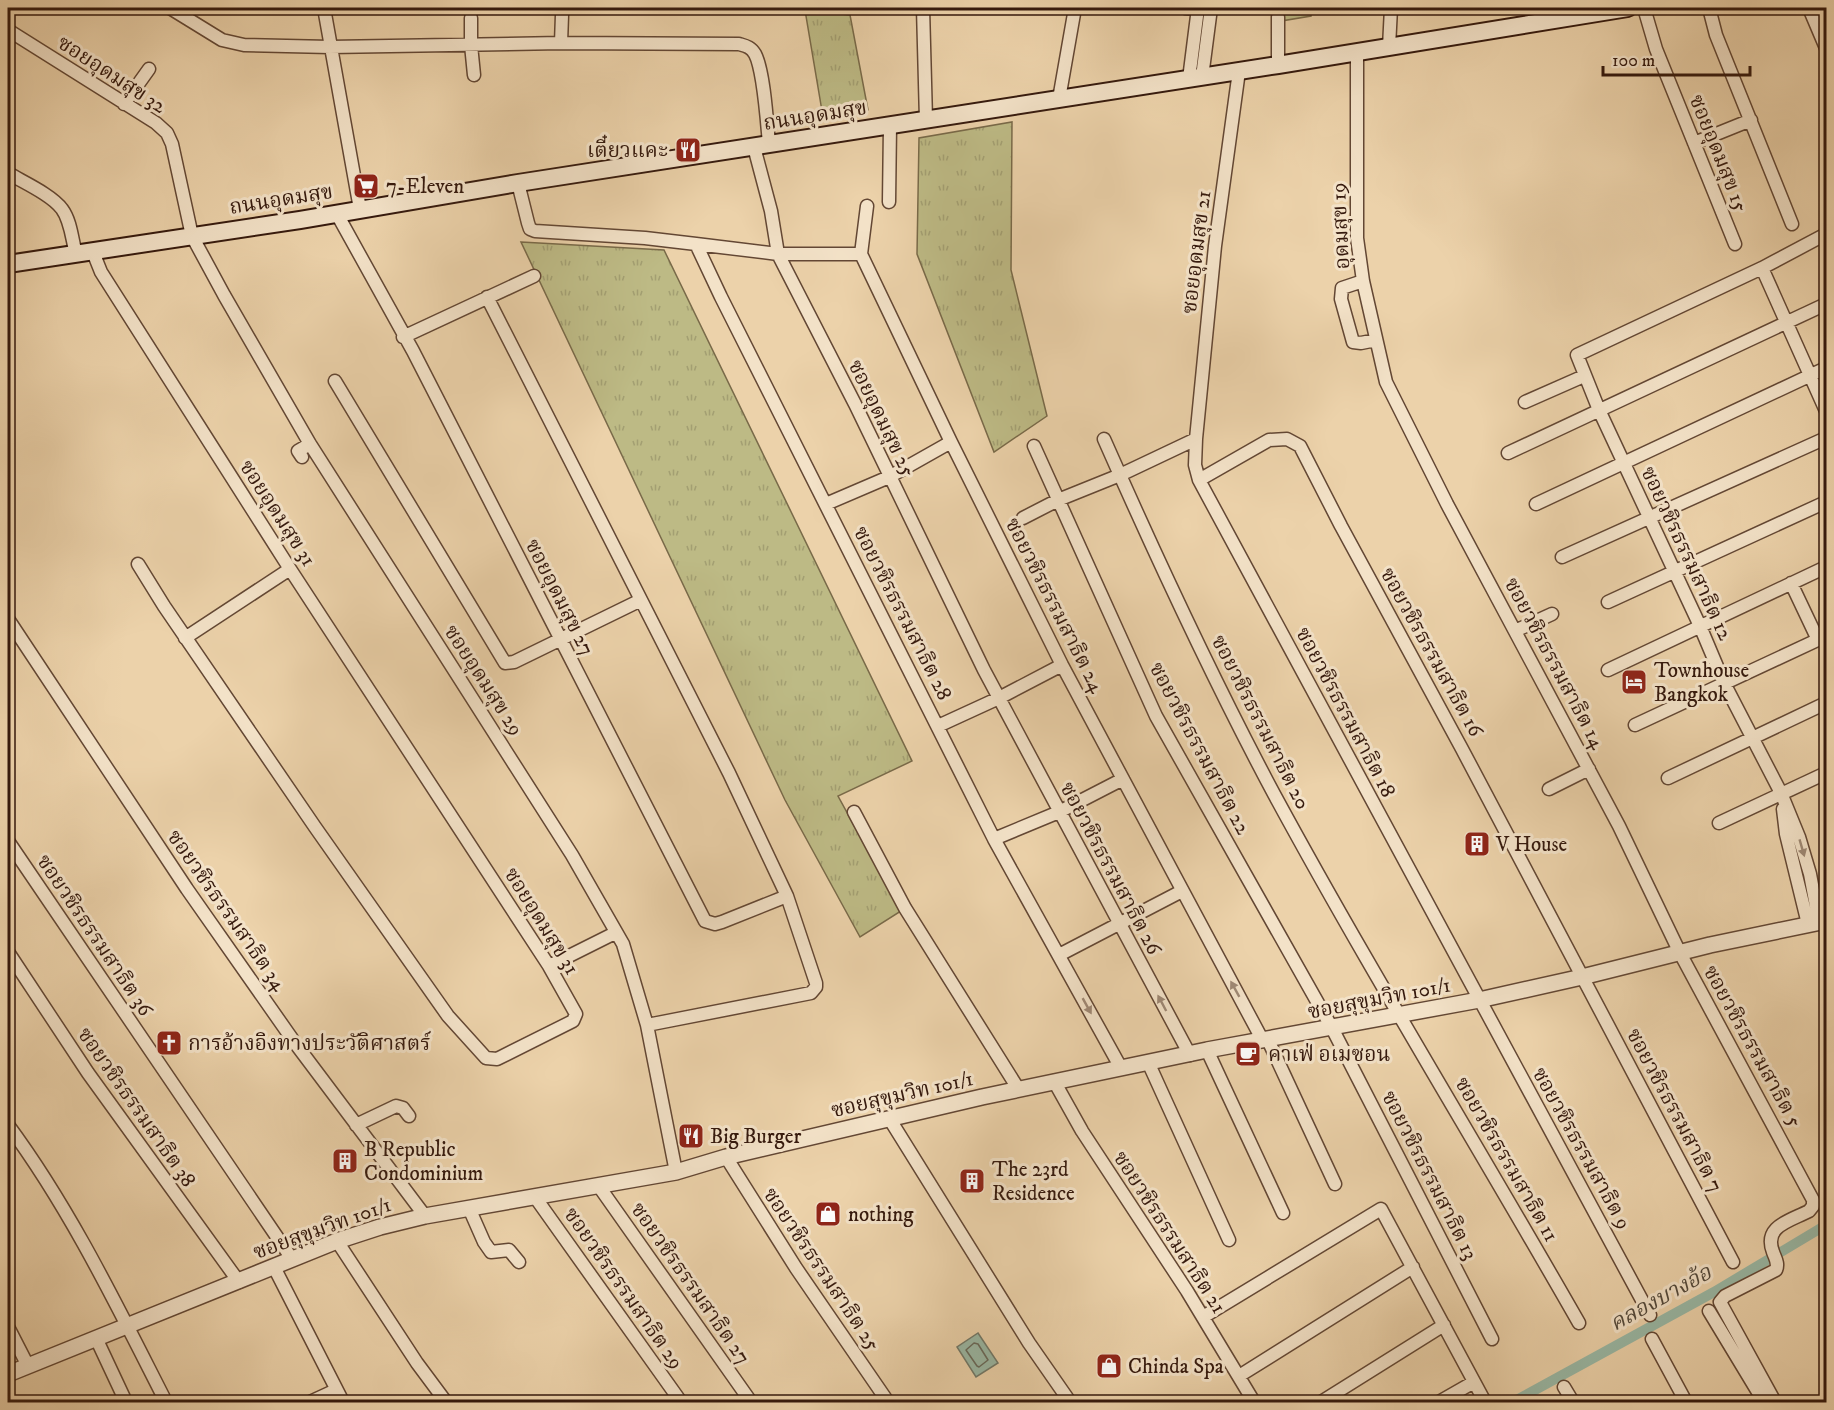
<svg xmlns="http://www.w3.org/2000/svg" width="1834" height="1410" viewBox="0 0 1834 1410" font-family="'IM FELL DW Pica','Noto Serif Thai',serif">
<defs>
<pattern id="grass-tufts" width="24" height="20" patternUnits="userSpaceOnUse" patternTransform="scale(1.5)"><rect width="24" height="20" fill="#bdba85"/><path d="M3 7l-1-3M5 7V3M7 7l1-3M15 17l-1-3M17 17v-4M19 17l1-3" fill="none" stroke="#a39f72"/></pattern>
</defs>
<rect width="100%" height="100%" fill="#ecd2aa"/>
<filter id="stains"><feTurbulence type="fractalNoise" baseFrequency=".00333" numOctaves="4"/><feColorMatrix values="0 0 0 0 .2 0 0 0 0 .09 0 0 0 0 .02 0 0 0 .5 -.17"/></filter>
<radialGradient id="worn" r=".72"><stop offset=".6" stop-color="#630" stop-opacity="0"/><stop offset="1" stop-color="#630" stop-opacity=".3"/></radialGradient>
<path fill="url(#grass-tufts)" stroke="#796a49" stroke-width="1.5" d="M1246,8H1311V16L1275,22V12Z
M805,10L850,15L868,110L823,117Z
M1012,122L1011,270L1047,416L994,452L917,254L919,138Z
M521,242L664,250L912,761L838,796L901,911L860,937L785,800Z"/>
<path fill="#99b8a5" stroke="#717868" stroke-width="1.5" d="M978,1333L998,1363L976,1377L957,1347Z"/>
<g fill="none" stroke-linecap="round" stroke-linejoin="round">
<path stroke="#676859" stroke-width="1.5" d="M974,1343L978,1344L988,1360L979,1367L977,1366L966,1350Z"/>
<path stroke="#99b8a5" stroke-width="10" d="M1513,1402L1714,1292L1826,1225"/>
<g stroke="#634734" stroke-width="15">
<path id="minor" d="M170,8L222,40L244,45L330,47L561,43L739,44C746,46 751,47 755,54C764,71 767,123 769,144
M324,8L360,209
M923,8L926,120
M1185,8L1198,9
M1644,8L1656,49L1735,244
M1709,8L1716,35L1792,224
M1809,8L1826,48
M471,18V45L474,75
M8,30L156,123L167,133L172,144L192,236L224,295L310,444L572,855L623,944L647,1025L676,1172
M561,43L562,15
M1389,47L1391,8
M1357,52V238L1363,281L1386,382L1447,504L1619,826L1680,953L1813,1200V1206L1809,1211C1790,1221 1763,1226 1773,1252C1775,1258 1779,1263 1776,1270L1725,1296L1720,1302L1775,1402
M1278,65V17
M1239,71L1215,246L1196,439L1195,465L1199,480L1650,1315
M1202,77L1211,8
M1189,79L1198,8
M1059,99L1075,8
M124,104L149,69
M1694,143L1751,120
M754,147L771,211L778,254L855,404L984,670L1190,1055
M8,173C23,182 52,195 62,209C71,221 72,240 76,254
M518,183L528,223L530,229L535,231L645,238L696,244
M889,202L890,126
M337,214L413,351L705,921L715,924L722,922L787,896
M93,252L101,272L290,569L549,966L576,1014L573,1021L497,1059L486,1058L448,1016L315,827L164,606L138,564
M861,254L867,206
M1762,268L1826,411
M1363,281L1342,288L1341,299L1353,342L1361,343L1376,340
M487,297L729,773L787,896L816,983V987L811,993L647,1025
M403,337L534,276
M335,381L505,663L514,662L641,600
M1525,402L1584,376
M1104,439C1157,559 1212,678 1274,794C1371,973 1478,1146 1579,1323
M1034,446L1156,716L1332,1028L1492,1339
M1508,453L1826,304
M302,457L298,451L310,444
M1199,480L1269,440L1287,439L1300,446L1341,526L1462,749L1733,1262
M826,504L889,477L951,442
M1536,504L1826,368
M1023,518L1058,500L1120,475L1196,439
M1562,557L1826,438
M1791,583L1818,640
M1608,602L1826,502
M8,619L187,889L295,1043L425,1216
M1515,631L1552,614
M185,638L290,569
M1608,670L1826,567
M1635,725L1826,636
M938,726L999,698L1062,665
M1668,778L1826,703
M1549,789L1589,769
M1783,809L1786,834L1808,924
M854,812L905,908L1019,1090
M1719,823L1826,773
M994,839L1059,812L1123,779
M8,841L292,1259
M1819,922L1810,874L1799,837L1781,793L1724,683L1700,626L1599,410L1577,355L1762,268L1826,234
M8,952L88,1073L239,1282
M1059,955L1182,891
M549,966L615,933
M1268,1040L1335,1184
M1207,1050L1283,1213
M1148,1062L1229,1240
M1121,1068L994,839L721,297L696,244L778,254H861L951,442L1062,665L1263,1041
M1054,1081L1082,1131L1187,1291L1254,1402
M889,1118L1029,1343L1070,1402
M8,1125C71,1210 118,1308 166,1402
M356,1125L396,1106L403,1108L409,1116
M726,1157L796,1268L888,1402
M598,1185L751,1402
M535,1197L681,1402
M469,1208L484,1242L491,1252L509,1250L519,1262
M337,1241L417,1363L446,1402
M274,1267L343,1402
M1709,1311L1764,1402
M1203,1317L1381,1209L1485,1402
M8,1327L28,1366
M96,1338L126,1402
M1652,1339L1686,1402
M1239,1376L1413,1267
M1564,1387L1573,1402
M310,1402L336,1390
M1321,1402L1444,1325
M1439,1402L1474,1382"/>
</g>
<g stroke="#634734" stroke-width="18">
<path id="tertiary" d="M8,1374L337,1241L380,1227L425,1216L676,1172L726,1157L982,1097L1207,1050L1479,1000L1582,977L1710,945L1826,921"/>
</g>
<g stroke="#35190d" stroke-width="20">
<path id="secondary" d="M8,264L300,220L518,183L1278,65L1628,8"/>
</g>
<use href="#minor" stroke="#f3e2c8" stroke-width="12"/>
<use href="#tertiary" stroke="#f3e2c8" stroke-width="15"/>
<use href="#secondary" stroke="#f3e2c8" stroke-width="16"/>
</g>
<defs><path id="oneway-solid" d="M-6-.8H1V-3.2L6.5 0L1 3.2V.8H-6Z" transform="scale(1.5)"/></defs>
<g fill="#9e8874">
<use href="#oneway-solid" transform="translate(1802 848) rotate(74)"/>
<use href="#oneway-solid" transform="translate(1235 989) rotate(-119)"/>
<use href="#oneway-solid" transform="translate(1162 1003) rotate(-118)"/>
<use href="#oneway-solid" transform="translate(1087 1006) rotate(61)"/>
</g>
<defs>
<g id="restaurant-square" transform="scale(1.35)"><rect x="-9" y="-9" width="18" height="18" rx="4" fill="#8f2418" stroke="#f3e2c8"/><path d="M-5-6h1v4h1v-4h1v4h1v-4h1v5L-1.5 .5V6h-2V.5L-5-1ZM5-6V6H3V1.5H1.5Q1.5-4 5-6Z" fill="#fff"/></g>
<g id="supermarket-square" transform="scale(1.35)"><rect x="-9" y="-9" width="18" height="18" rx="4" fill="#8f2418" stroke="#f3e2c8"/><path d="M-6-5.5h2.5l.6 2H6L4.5 2H-2.5L-4.4-4H-6ZM-1.5 3.2a1.3 1.3 0 1 0 .1 0ZM3 3.2a1.3 1.3 0 1 0 .1 0Z" fill="#fff"/></g>
<g id="hotel-square" transform="scale(1.35)"><rect x="-9" y="-9" width="18" height="18" rx="4" fill="#8f2418" stroke="#f3e2c8"/><path d="M-6-4.5h1.5V1H6V5H4.5V3h-9V5H-6ZM-4 0a1.8 1.8 0 1 1 3.6 0ZM.5 0V-2.5h3Q6-2.5 6 0Z" fill="#fff"/></g>
<g id="building-square" transform="scale(1.35)"><rect x="-9" y="-9" width="18" height="18" rx="4" fill="#8f2418" stroke="#f3e2c8"/><path d="M-4-6H4V6H1V3H-1V6H-4ZM-2.5-4.3h1.7v1.8h-1.7ZM.8-4.3h1.7v1.8H.8ZM-2.5-1h1.7V.8h-1.7ZM.8-1h1.7V.8H.8Z" fill="#fff"/></g>
<g id="church-square" transform="scale(1.35)"><rect x="-9" y="-9" width="18" height="18" rx="4" fill="#8f2418" stroke="#f3e2c8"/><path d="M-1.2-6h2.4v3.5h3.3v2.4h-3.3V6h-2.4V-.1h-3.3v-2.4h3.3Z" fill="#fff"/></g>
<g id="cafe-square" transform="scale(1.35)"><rect x="-9" y="-9" width="18" height="18" rx="4" fill="#8f2418" stroke="#f3e2c8"/><path d="M-5.5-4.5H6V0H3Q3 3.5 0 3.5H-2.5Q-5.5 3.5-5.5 0ZM3-3.2v2h1.7v-2ZM-6 4.5H4V6H-6Z" fill="#fff"/></g>
<g id="shop-square" transform="scale(1.35)"><rect x="-9" y="-9" width="18" height="18" rx="4" fill="#8f2418" stroke="#f3e2c8"/><path d="M-5-2.5h2.3a2.7 3.5 0 0 1 5.4 0H5L5.5 6h-11ZM-1.5-2.5h3a1.5 2.3 0 0 0-3 0Z" fill="#fff"/></g>
</defs>
<g fill-rule="evenodd">
<use href="#restaurant-square" x="688" y="150"/>
<use href="#supermarket-square" x="366" y="186"/>
<use href="#hotel-square" x="1634" y="682"/>
<use href="#building-square" x="1477" y="844"/>
<use href="#church-square" x="169" y="1043"/>
<use href="#cafe-square" x="1248" y="1054"/>
<use href="#restaurant-square" x="691" y="1136"/>
<use href="#building-square" x="345" y="1161"/>
<use href="#building-square" x="972" y="1181"/>
<use href="#shop-square" x="828" y="1214"/>
<use href="#shop-square" x="1109" y="1366"/>
</g>
<g text-anchor="middle" stroke-width="6" stroke-linejoin="round" paint-order="stroke">
<g font-size="21" fill="#35190d" stroke="#f3e2c8">
<text transform="translate(112 74) rotate(33)" y="7">ซอยอุดมสุข 32</text>
<text transform="translate(815 115) rotate(-9)" y="7">ถนนอุดมสุข</text>
<text transform="translate(1719 153) rotate(68)" y="7">ซอยอุดมสุข 15</text>
<text transform="translate(281 199) rotate(-9)" y="7">ถนนอุดมสุข</text>
<text transform="translate(1340 226) rotate(-93)" y="7">อุดมสุข 19</text>
<text transform="translate(1196 252) rotate(-83)" y="7">ซอยอุดมสุข 21</text>
<text transform="translate(882 418) rotate(64)" y="7">ซอยอุดมสุข 25</text>
<text transform="translate(278 513) rotate(57)" y="7">ซอยอุดมสุข 31</text>
<text transform="translate(1687 553) rotate(65)" y="7">ซอยวชิรธรรมสาธิต 12</text>
<text transform="translate(560 597) rotate(63)" y="7">ซอยอุดมสุข 27</text>
<text transform="translate(1055 605) rotate(63)" y="7">ซอยวชิรธรรมสาธิต 24</text>
<text transform="translate(903 613) rotate(63)" y="7">ซอยวชิรธรรมสาธิต 28</text>
<text transform="translate(1432 652) rotate(61)" y="7">ซอยวชิรธรรมสาธิต 16</text>
<text transform="translate(1555 663) rotate(62)" y="7">ซอยวชิรธรรมสาธิต 14</text>
<text transform="translate(484 680) rotate(57)" y="7">ซอยอุดมสุข 29</text>
<text transform="translate(1346 712) rotate(62)" y="7">ซอยวชิรธรรมสาธิต 18</text>
<text transform="translate(1261 722) rotate(63)" y="7">ซอยวชิรธรรมสาธิต 20</text>
<text transform="translate(1200 748) rotate(62)" y="7">ซอยวชิรธรรมสาธิต 22</text>
<text transform="translate(1111 868) rotate(62)" y="7">ซอยวชิรธรรมสาธิต 26</text>
<text transform="translate(227 910) rotate(55)" y="7">ซอยวชิรธรรมสาธิต 34</text>
<text transform="translate(542 921) rotate(58)" y="7">ซอยอุดมสุข 31</text>
<text transform="translate(95 935) rotate(56)" y="7">ซอยวชิรธรรมสาธิต 36</text>
<text transform="translate(1379 998) rotate(-11)" y="7">ซอยสุขุมวิท 101/1</text>
<text transform="translate(1753 1046) rotate(61)" y="7">ซอยวชิรธรรมสาธิต 5</text>
<text transform="translate(902 1094) rotate(-13)" y="7">ซอยสุขุมวิท 101/1</text>
<text transform="translate(137 1107) rotate(55)" y="7">ซอยวชิรธรรมสาธิต 38</text>
<text transform="translate(1675 1110) rotate(62)" y="7">ซอยวชิรธรรมสาธิต 7</text>
<text transform="translate(1582 1148) rotate(61)" y="7">ซอยวชิรธรรมสาธิต 9</text>
<text transform="translate(1507 1159) rotate(60)" y="7">ซอยวชิรธรรมสาธิต 11</text>
<text transform="translate(1430 1175) rotate(63)" y="7">ซอยวชิรธรรมสาธิต 13</text>
<text transform="translate(322 1228) rotate(-20)" y="7">ซอยสุขุมวิท 101/1</text>
<text transform="translate(1170 1232) rotate(57)" y="7">ซอยวชิรธรรมสาธิต 21</text>
<text transform="translate(822 1269) rotate(56)" y="7">ซอยวชิรธรรมสาธิต 25</text>
<text transform="translate(691 1283) rotate(55)" y="7">ซอยวชิรธรรมสาธิต 27</text>
<text transform="translate(624 1288) rotate(55)" y="7">ซอยวชิรธรรมสาธิต 29</text>
</g>
<g font-size="21" fill="#35190d" stroke="#f3e2c8" text-anchor="start">
<text x="668" y="157" text-anchor="end">เตี๋ยวแคะ</text>
<text x="386" y="193">7-Eleven</text>
<text x="1654" y="677">Townhouse<tspan x="1654" dy="24">Bangkok</tspan></text>
<text x="1496" y="851">V House</text>
<text x="188" y="1050">การอ้างอิงทางประวัติศาสตร์</text>
<text x="1268" y="1061">คาเฟ่ อเมซอน</text>
<text x="710" y="1143">Big Burger</text>
<text x="364" y="1156">B Republic<tspan x="364" dy="24">Condominium</tspan></text>
<text x="992" y="1176">The 23rd<tspan x="992" dy="24">Residence</tspan></text>
<text x="848" y="1221">nothing</text>
<text x="1128" y="1373">Chinda Spa</text>
</g>
<g font-size="22" font-style="italic" fill="#53493b" stroke="#f3e2c8">
<text transform="translate(1660 1297) rotate(-29)" y="8">คลองบางอ้อ</text>
</g>
</g>
<rect width="1834" height="1410" fill="none" stroke="#ecd2aa" stroke-width="30"/>
<rect x="9" y="9" width="1816" height="1392" fill="none" stroke="#35190d" stroke-width="3"/>
<rect x="15" y="15" width="1804" height="1380" fill="none" stroke="#35190d" stroke-width="1.5"/>
<path d="M1603 66v9h147v-9" fill="none" stroke="#35190d" stroke-width="3"/>
<text x="1612" y="66" font-size="18" fill="#35190d" stroke="#f3e2c8" stroke-width="4.5" paint-order="stroke">100 m</text>
<rect width="100%" height="100%" filter="url(#stains)"/>
<rect width="100%" height="100%" fill="url(#worn)"/>
</svg>
